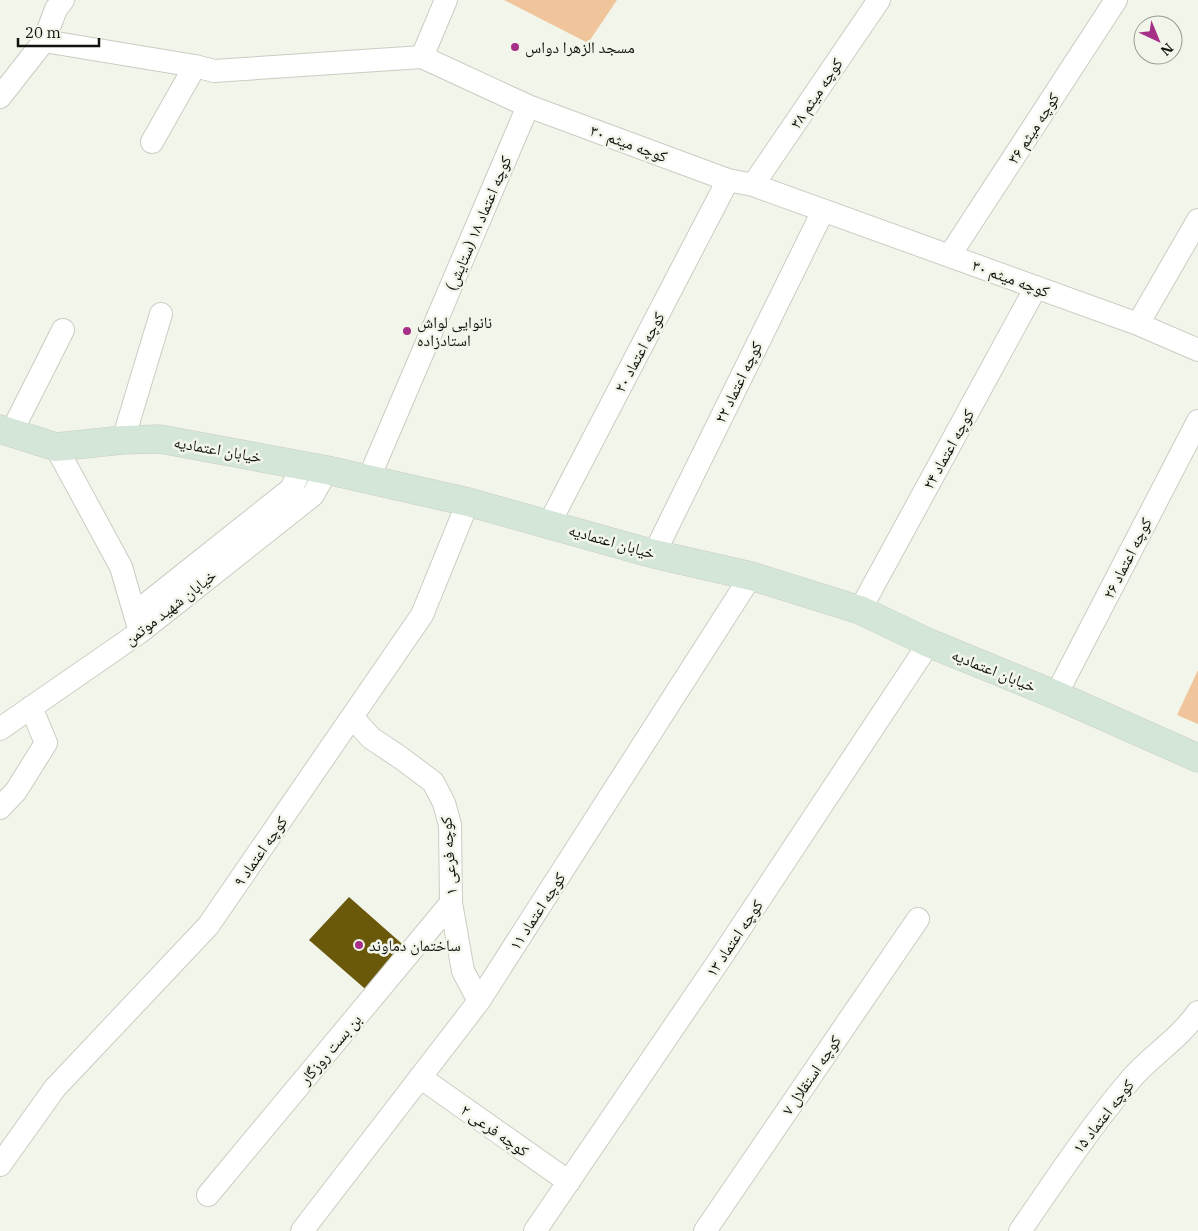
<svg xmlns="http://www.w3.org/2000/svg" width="1198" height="1231" viewBox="0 0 1198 1231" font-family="'IBM Plex Serif','Noto Naskh Arabic',serif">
<rect width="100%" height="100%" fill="#f2f6ea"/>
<path fill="#f0c59b" d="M504,0H617L588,43Z
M1198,670V724L1177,715Z"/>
<path fill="#6a580b" d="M349,897L409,950L371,994L309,940Z"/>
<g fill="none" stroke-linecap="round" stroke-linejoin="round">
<g stroke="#c9cdc2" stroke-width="24">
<path id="street" d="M44,41L195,66L214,71L422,57L528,106L728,180L753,185L1138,324L1198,350
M422,57L446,0
M0,97L44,41L56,9L63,0
M152,142L195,66
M753,185L879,0
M950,255L1116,0
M1138,324L1198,220
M11,433L63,330
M123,440L161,314
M56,447L121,567L138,625
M369,478L528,106
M549,524L728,180
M654,554L823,211
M860,610L1036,287
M135,613L291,489L303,465
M1056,695L1198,421
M352,717L371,738L401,758L433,782L444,803L450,825L451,903L463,971L479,1001
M0,729L140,632L313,495L327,470
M0,808L16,791L46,743L31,707
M420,1077L569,1182
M0,1165L55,1088L208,926L422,615L468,502
M208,1195L451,903
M302,1231L479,1001L751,576
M535,1231L720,959L929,643
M705,1231L918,919
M1020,1231C1056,1179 1090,1127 1131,1079C1152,1055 1179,1039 1198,1012"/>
</g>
<g stroke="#c9cdc2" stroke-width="29">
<path id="secondary" d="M0,429L56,447L123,440L160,439L327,470L468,502L654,554L751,576L860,610L929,643L1056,695L1198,758"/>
</g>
<use href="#street" stroke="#fff" stroke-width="22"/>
<use href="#secondary" stroke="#d4e6d8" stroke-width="28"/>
</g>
<g fill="#a62f87" stroke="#f2f6ea" stroke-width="2">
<circle cx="515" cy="47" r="5"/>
<circle cx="407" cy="331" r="5"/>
<circle cx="359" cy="945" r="5"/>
</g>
<g text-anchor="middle" stroke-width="5" stroke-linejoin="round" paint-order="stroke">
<g font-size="16" fill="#11130f" stroke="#f2f6ea" text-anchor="start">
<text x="525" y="53">مسجد الزهرا دواس</text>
<text x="417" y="328">نانوایی لواش<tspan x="417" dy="18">استادزاده</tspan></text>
<text x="369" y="951">ساختمان دماوند</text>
</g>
<g font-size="16" fill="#11130f" stroke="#f2f6ea">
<text transform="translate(816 93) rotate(-56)" y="6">کوچه میثم ۳۸</text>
<text transform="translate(1033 128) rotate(-57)" y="6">کوچه میثم ۳۶</text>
<text transform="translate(629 143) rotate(20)" y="6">کوچه میثم ۳۰</text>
<text transform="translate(478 223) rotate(-67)" y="6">کوچه اعتماد ۱۸ (ستایش)</text>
<text transform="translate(1011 278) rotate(20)" y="6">کوچه میثم ۳۰</text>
<text transform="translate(639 352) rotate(-62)" y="6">کوچه اعتماد ۲۰</text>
<text transform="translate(738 382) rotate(-64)" y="6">کوچه اعتماد ۲۲</text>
<text transform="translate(218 449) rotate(10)" y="6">خیابان اعتمادیه</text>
<text transform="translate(948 449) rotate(-61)" y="6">کوچه اعتماد ۲۴</text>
<text transform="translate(612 541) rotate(16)" y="6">خیابان اعتمادیه</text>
<text transform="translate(1127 558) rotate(-63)" y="6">کوچه اعتماد ۲۶</text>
<text transform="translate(170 607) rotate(-38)" y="6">خیابان شهید موتمن</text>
<text transform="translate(994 670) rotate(22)" y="6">خیابان اعتمادیه</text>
<text transform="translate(260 851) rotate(-55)" y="6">کوچه اعتماد ۹</text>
<text transform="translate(448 856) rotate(-94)" y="6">کوچه فرعی ۱</text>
<text transform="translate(537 911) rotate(-57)" y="6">کوچه اعتماد ۱۱</text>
<text transform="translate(734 938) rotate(-56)" y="6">کوچه اعتماد ۱۳</text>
<text transform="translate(330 1049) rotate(-50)" y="6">بن بست روزگار</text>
<text transform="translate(811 1075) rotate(-56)" y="6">کوچه استقلال ۷</text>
<text transform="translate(1103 1116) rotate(-52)" y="6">کوچه اعتماد ۱۵</text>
<text transform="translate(495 1130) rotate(35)" y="6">کوچه فرعی ۲</text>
</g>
</g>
<g transform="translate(1158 40) rotate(136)"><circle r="24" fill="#f2f6ea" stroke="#989b92"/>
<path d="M0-4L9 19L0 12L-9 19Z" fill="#a62f87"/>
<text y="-8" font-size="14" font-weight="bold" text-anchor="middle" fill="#11130f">N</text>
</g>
<path d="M18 38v8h81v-8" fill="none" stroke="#11130f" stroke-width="2.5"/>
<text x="25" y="38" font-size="15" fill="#11130f" stroke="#f2f6ea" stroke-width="4" paint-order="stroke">20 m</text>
</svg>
